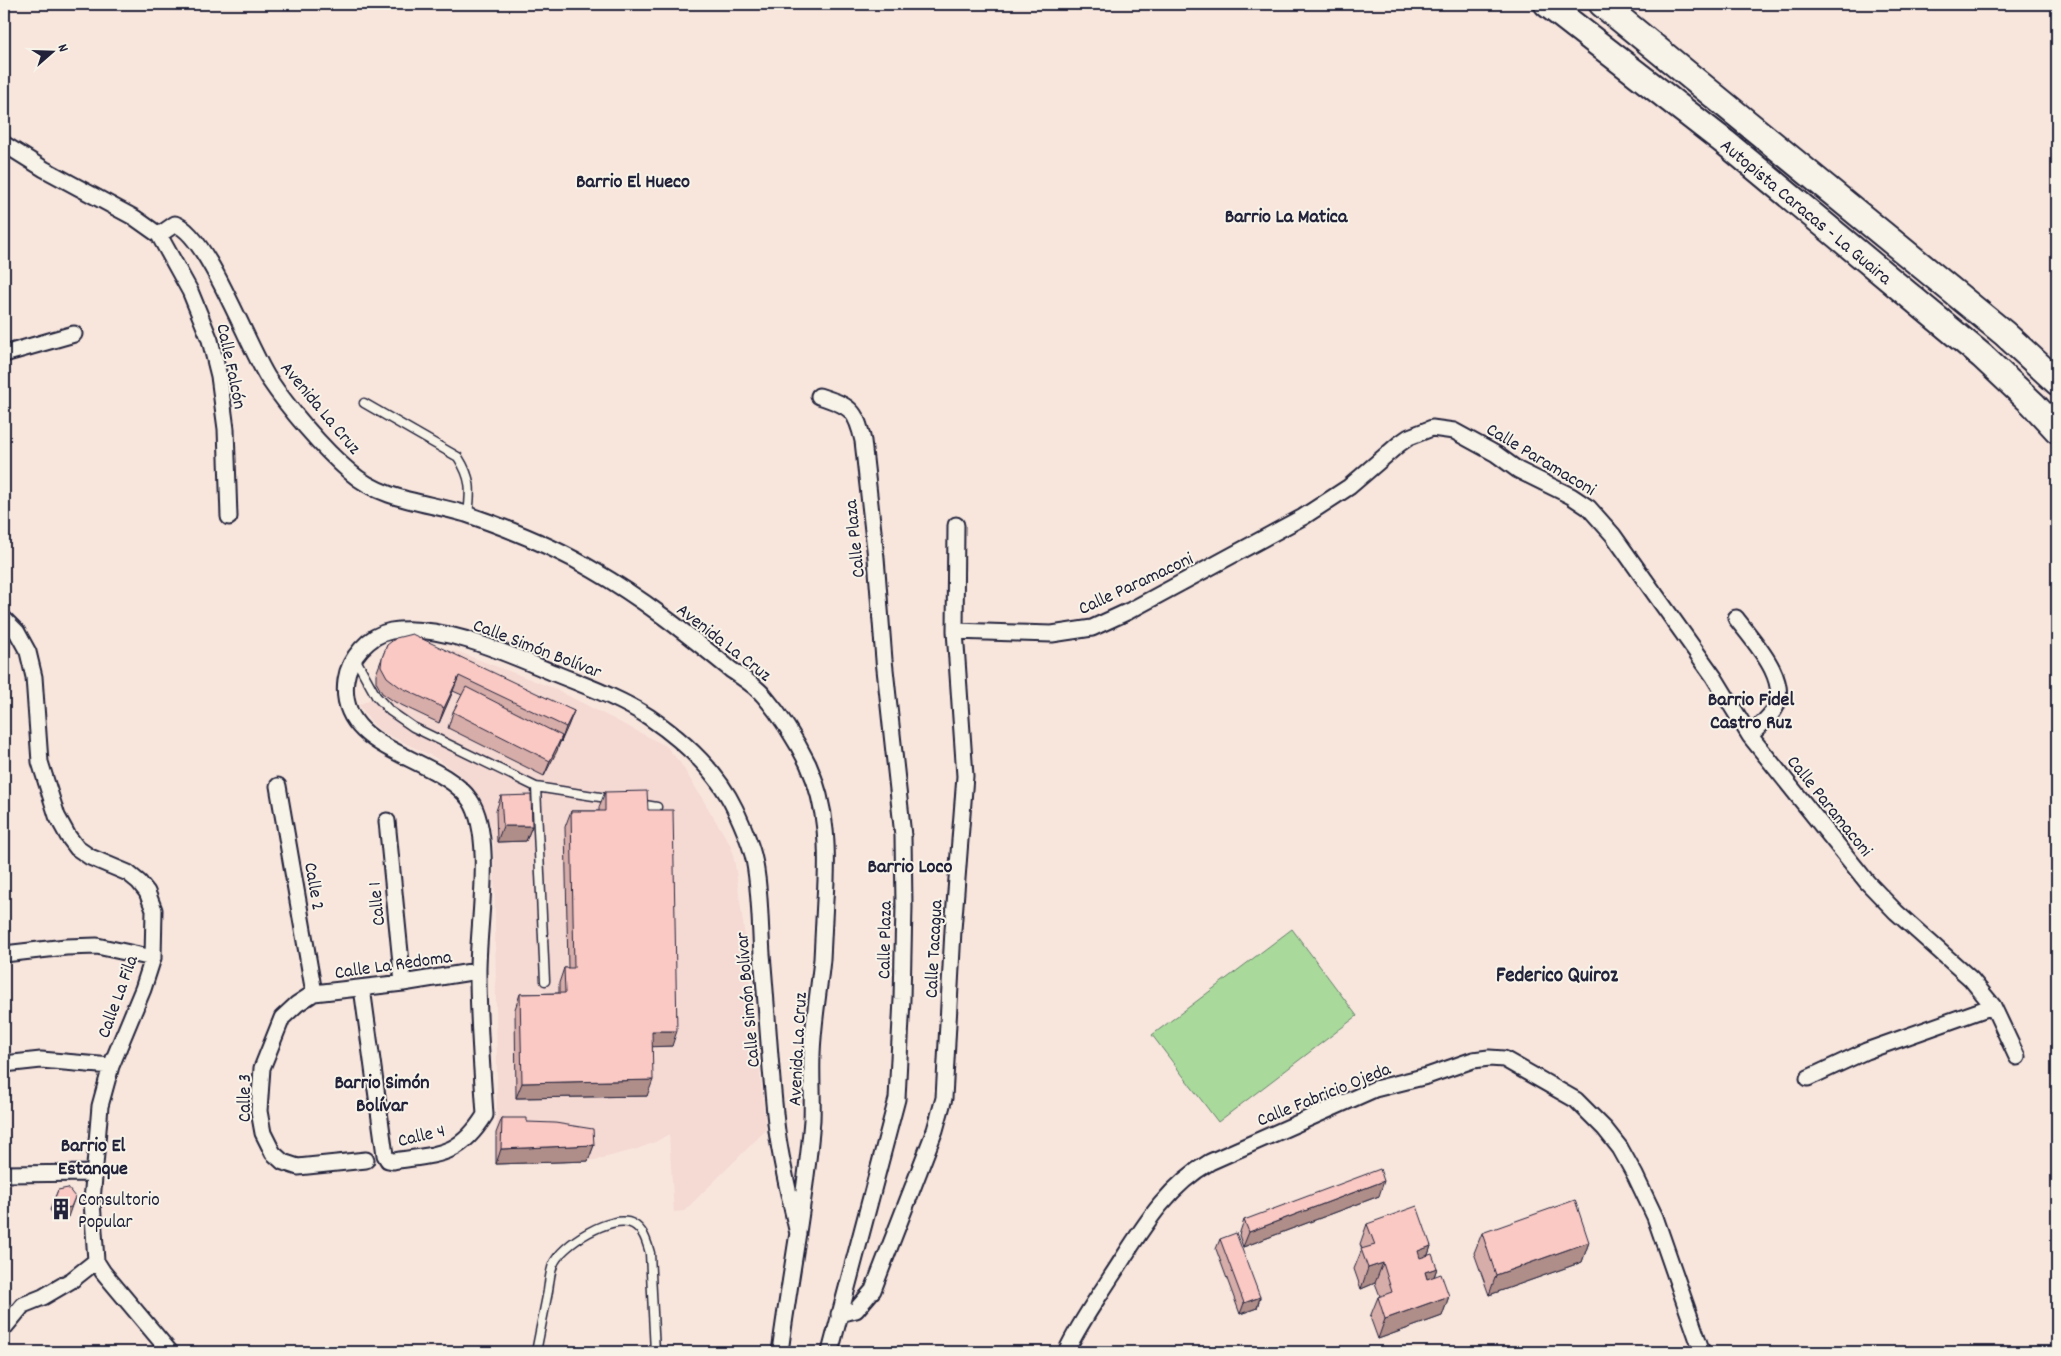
<svg xmlns="http://www.w3.org/2000/svg" width="2061" height="1356" viewBox="0 0 2061 1356" font-family="Dekko,sans-serif">
<rect width="100%" height="100%" fill="#f8e6dd"/>
<filter id="ink" filterUnits="userSpaceOnUse"><feTurbulence type="fractalNoise" baseFrequency=".02" numOctaves="2"/><feDisplacementMap in="SourceGraphic" scale="10" xChannelSelector="R" yChannelSelector="G"/><feConvolveMatrix kernelMatrix="1 2 1 2 8 2 1 2 1" color-interpolation-filters="sRGB"/></filter>
<g filter="url(#ink)">
<path fill="#f5d9d3" d="M414,649L456,651L553,688L666,746L681,764L731,846L735,865L746,945L766,1130L684,1211L674,1212L669,1134L655,1142L637,1149L595,1160L496,1164L497,1076L494,843L489,820L481,798L460,775L436,758L382,732L373,724L359,705L382,693L376,682V674L382,660Z"/>
<path fill="#a9da9b" stroke="#667e6b" d="M1292,929L1357,1016L1218,1122L1152,1035Z"/>
<g fill="none" stroke-linecap="round" stroke-linejoin="round">
<g stroke="#22223b" stroke-width="11">
<path id="service" d="M364,403L458,457C472,479 471,490 468,515
M355,658L376,696L390,711L413,727L536,787L613,799
M536,787L545,981
M639,804L657,807
M536,1352C540,1332 544,1312 548,1291C549,1283 550,1273 553,1265C560,1245 614,1212 633,1224C644,1230 647,1243 650,1253L655,1352"/>
</g>
<g stroke="#22223b" stroke-width="19">
<path id="minor" d="M4,144L44,169L135,218L159,235L190,291L210,340L219,376L226,429L229,517
M159,235L175,224C207,234 247,345 268,378C289,409 322,448 350,472C383,501 426,502 466,514C507,528 556,548 593,570C642,598 686,633 730,669C741,677 755,685 764,696C781,716 796,740 808,764C828,808 828,853 825,900C824,920 823,939 822,959C819,991 813,1022 812,1054C811,1076 813,1098 812,1120C806,1198 790,1275 780,1352
M4,354L74,334
M819,396C850,406 856,409 863,441L876,558L884,660L903,836L904,906L902,999L897,1099L830,1352
M1736,618C1753,641 1792,681 1774,710C1768,719 1757,728 1750,736
M4,619L17,632L28,652L34,677L40,762L57,816L68,836L77,848L90,857L128,873L139,882L147,892L154,910L153,958L143,989L111,1066L100,1106L92,1201L96,1261L103,1272L170,1352
M955,631L1052,634L1092,628L1129,611L1303,517L1349,487L1399,444L1409,437L1432,428L1454,431L1496,454L1518,470L1571,496L1589,508L1613,535L1714,677L1750,736L1867,882L1896,912L1971,979L1993,1006L2017,1057
M278,786L314,993
M387,821L403,983
M4,954L66,947L97,946L153,958
M362,988L385,1155L388,1160L393,1161C438,1154 459,1157 485,1115C482,1068 478,1021 478,974C477,929 495,837 470,800C438,754 336,753 346,680C349,658 369,635 391,631C441,623 508,654 554,673C586,686 620,698 649,717C684,741 717,771 735,809C742,824 749,840 753,855C760,882 760,925 762,954C767,1010 770,1067 776,1123C780,1160 790,1197 798,1234
M4,1064L41,1060L111,1066
M1808,1078L1866,1051L1993,1006
M366,1160L298,1167L283,1162L273,1153L263,1133L259,1111L262,1068L282,1018L297,1004L314,993L403,983L477,971
M4,1174L93,1173
M839,1314L856,1310L873,1290L935,1130L944,1098L953,930L965,776L955,631L956,525
M4,1328L23,1305L43,1297L72,1280L96,1261
M1066,1352C1078,1326 1095,1302 1111,1277C1140,1233 1163,1189 1210,1162L1375,1089L1427,1076L1473,1060L1489,1058L1504,1059L1576,1100L1605,1129L1620,1148L1635,1175L1655,1217L1702,1352"/>
</g>
<g stroke="#22223b" stroke-width="29">
<g id="trunk">
<path id="s1" d="M1547,4L1727,144L1982,356L2033,404L2057,430"/>
<path d="M1602,4L2005,334L2057,382"/>
</g>
</g>
<use href="#service" stroke="#f7f3e8" stroke-width="8"/>
<use href="#minor" stroke="#f7f3e8" stroke-width="15"/>
<use href="#trunk" stroke="#f7f3e8" stroke-width="25"/>
</g>
<path fill="#d7ada9" stroke="#22223b" d="M387,645L574,711L568,726L544,776L448,728L453,712L462,695L453,691L439,723L395,702L382,693L376,682V674Z
M605,792L648,810L672,1046H652L647,1096L516,1098L515,1009L520,994L559,993V983L564,968H568L565,827L571,811H599V807Z
M501,796L532,826L526,841L497,842L496,811Z
M502,1118L527,1122L594,1145L588,1161L496,1164V1133Z
M58,1190L68,1217L57,1219L50,1210Z
M1379,1196L1243,1247L1239,1235L1244,1220Z
M1367,1224L1431,1246L1428,1255L1437,1268L1434,1277L1449,1296L1442,1316L1378,1339L1370,1317L1378,1297L1380,1296L1375,1283L1361,1289L1354,1269L1362,1249L1360,1244Z
M1482,1233L1589,1242L1582,1262L1489,1295L1474,1253Z
M1220,1239L1260,1297L1257,1308L1240,1314L1216,1249Z"/>
<path fill="#af8d89" stroke="#22223b" d="M459,676L453,691L439,723L444,708Z
M574,711L568,726L561,742L566,727Z
M562,736L557,751L544,776L550,761Z
M503,826H532L526,841L497,842Z
M652,1031H677L672,1046L646,1047Z
M653,1080L647,1096L516,1098L522,1083Z
M594,1145L588,1161L496,1164L501,1149Z
M1384,1181L1379,1196L1243,1247L1249,1232Z
M75,1197L68,1217L57,1219L61,1209Z
M1589,1242L1582,1262L1489,1295L1496,1275Z
M1431,1246L1424,1266L1410,1271L1418,1251Z
M1383,1263L1375,1283L1361,1289L1368,1268Z
M1437,1268L1430,1288L1425,1272Z
M1449,1296L1442,1316L1378,1339L1385,1319Z
M1260,1297L1257,1308L1240,1314L1244,1303Z"/>
<path fill="#fac9c4" stroke="#22223b" d="M412,634L574,711L566,727L459,676L444,708L400,687L387,677L381,666L382,658L387,645L396,638Z
M466,687L562,736L550,761L453,712Z
M647,791L648,810H673L677,1031H652L653,1080L522,1083L520,994L565,993L564,968H574L571,811H605V792Z
M531,795L532,826H503L501,796Z
M502,1118H527V1122L555,1123L593,1129L594,1145L501,1149Z
M1380,1169L1384,1181L1249,1232L1244,1220Z
M68,1188L75,1197L71,1207L61,1209L54,1200L58,1190Z
M1575,1200L1589,1242L1496,1275L1482,1233Z
M1417,1206L1431,1246L1418,1251L1420,1258L1432,1254L1437,1268L1425,1272L1427,1279L1441,1274L1449,1296L1385,1319L1378,1297L1392,1292L1383,1263L1368,1268L1361,1249L1375,1245L1367,1224Z
M1236,1233L1260,1297L1244,1303L1220,1239Z"/>
</g>
<defs>
<g id="building-bare" transform="scale(1.725)"><path d="M-4-6H4V6H1V3H-1V6H-4ZM-2.5-4.3h1.7v1.8h-1.7ZM.8-4.3h1.7v1.8H.8ZM-2.5-1h1.7V.8h-1.7ZM.8-1h1.7V.8H.8Z" fill="#22223b" stroke="#f7f3e8" stroke-width="2.5" paint-order="stroke"/></g>
</defs>
<g fill-rule="evenodd">
<use href="#building-bare" x="61" y="1209"/>
</g>
<g text-anchor="middle" stroke-width="4" stroke-linejoin="round" paint-order="stroke">
<g font-size="19" fill="#22223b" stroke="#f7f3e8">
<text dy="7" stroke="none"><textPath href="#s1" startOffset="332">Autopista Caracas - La Guaira</textPath></text>
<text transform="translate(233 366) rotate(78)" y="7">Calle Falcón</text>
<text transform="translate(322 407) rotate(50)" y="7">Avenida La Cruz</text>
<text transform="translate(1542 458) rotate(31)" y="7">Calle Paramaconi</text>
<text transform="translate(853 539) rotate(-96)" y="7">Calle Plaza</text>
<text transform="translate(1135 582) rotate(-25)" y="7">Calle Paramaconi</text>
<text transform="translate(725 641) rotate(38)" y="7">Avenida La Cruz</text>
<text transform="translate(538 647) rotate(21)" y="7">Calle Simón Bolívar</text>
<text transform="translate(1831 805) rotate(51)" y="7">Calle Paramaconi</text>
<text transform="translate(316 886) rotate(80)" y="7">Calle 2</text>
<text transform="translate(375 904) rotate(-96)" y="7">Calle 1</text>
<text transform="translate(883 940) rotate(-89)" y="7">Calle Plaza</text>
<text transform="translate(932 949) rotate(-87)" y="7">Calle Tacagua</text>
<text transform="translate(393 963) rotate(-8)" y="7">Calle La Redoma</text>
<text transform="translate(116 996) rotate(-70)" y="7">Calle La Fila</text>
<text transform="translate(746 1000) rotate(-95)" y="7">Calle Simón Bolívar</text>
<text transform="translate(796 1049) rotate(-87)" y="7">Avenida La Cruz</text>
<text transform="translate(1323 1093) rotate(-22)" y="7">Calle Fabricio Ojeda</text>
<text transform="translate(243 1098) rotate(-90)" y="7">Calle 3</text>
<text transform="translate(421 1134) rotate(-13)" y="7">Calle 4</text>
</g>
<g font-size="19" fill="#22223b" stroke="#f7f3e8" text-anchor="start">
<text x="78" y="1205">Consultorio<tspan x="78" dy="22">Popular</tspan></text>
</g>
<g font-size="20" font-weight="bold" fill="#22223b" stroke="#f7f3e8">
<text x="633" y="187">Barrio El Hueco</text>
<text x="1286" y="222">Barrio La Matica</text>
<text x="1751" y="705">Barrio Fidel<tspan x="1751" dy="23">Castro Ruz</tspan></text>
<text x="910" y="872">Barrio Loco</text>
<text x="382" y="1088">Barrio Simón<tspan x="382" dy="23">Bolívar</tspan></text>
<text x="93" y="1151">Barrio El<tspan x="93" dy="23">Estanque</tspan></text>
</g>
<g font-size="21" font-weight="bold" fill="#22223b" stroke="#f7f3e8">
<text x="1557" y="981">Federico Quiroz</text>
</g>
</g>
<rect width="2061" height="1356" fill="none" stroke="#f7f3e8" stroke-width="20"/>
<rect x="10" y="10" width="2041" height="1336" fill="none" stroke="#22223b" stroke-width="2" filter="url(#ink)"/>
<g transform="translate(52 52) rotate(70)" stroke="#f7f3e8" stroke-width="4" paint-order="stroke">
<path d="M0-4L9 19L0 12L-9 19Z" fill="#22223b"/>
<text y="-8" font-size="14" font-weight="bold" text-anchor="middle" fill="#22223b">N</text>
</g>
</svg>
